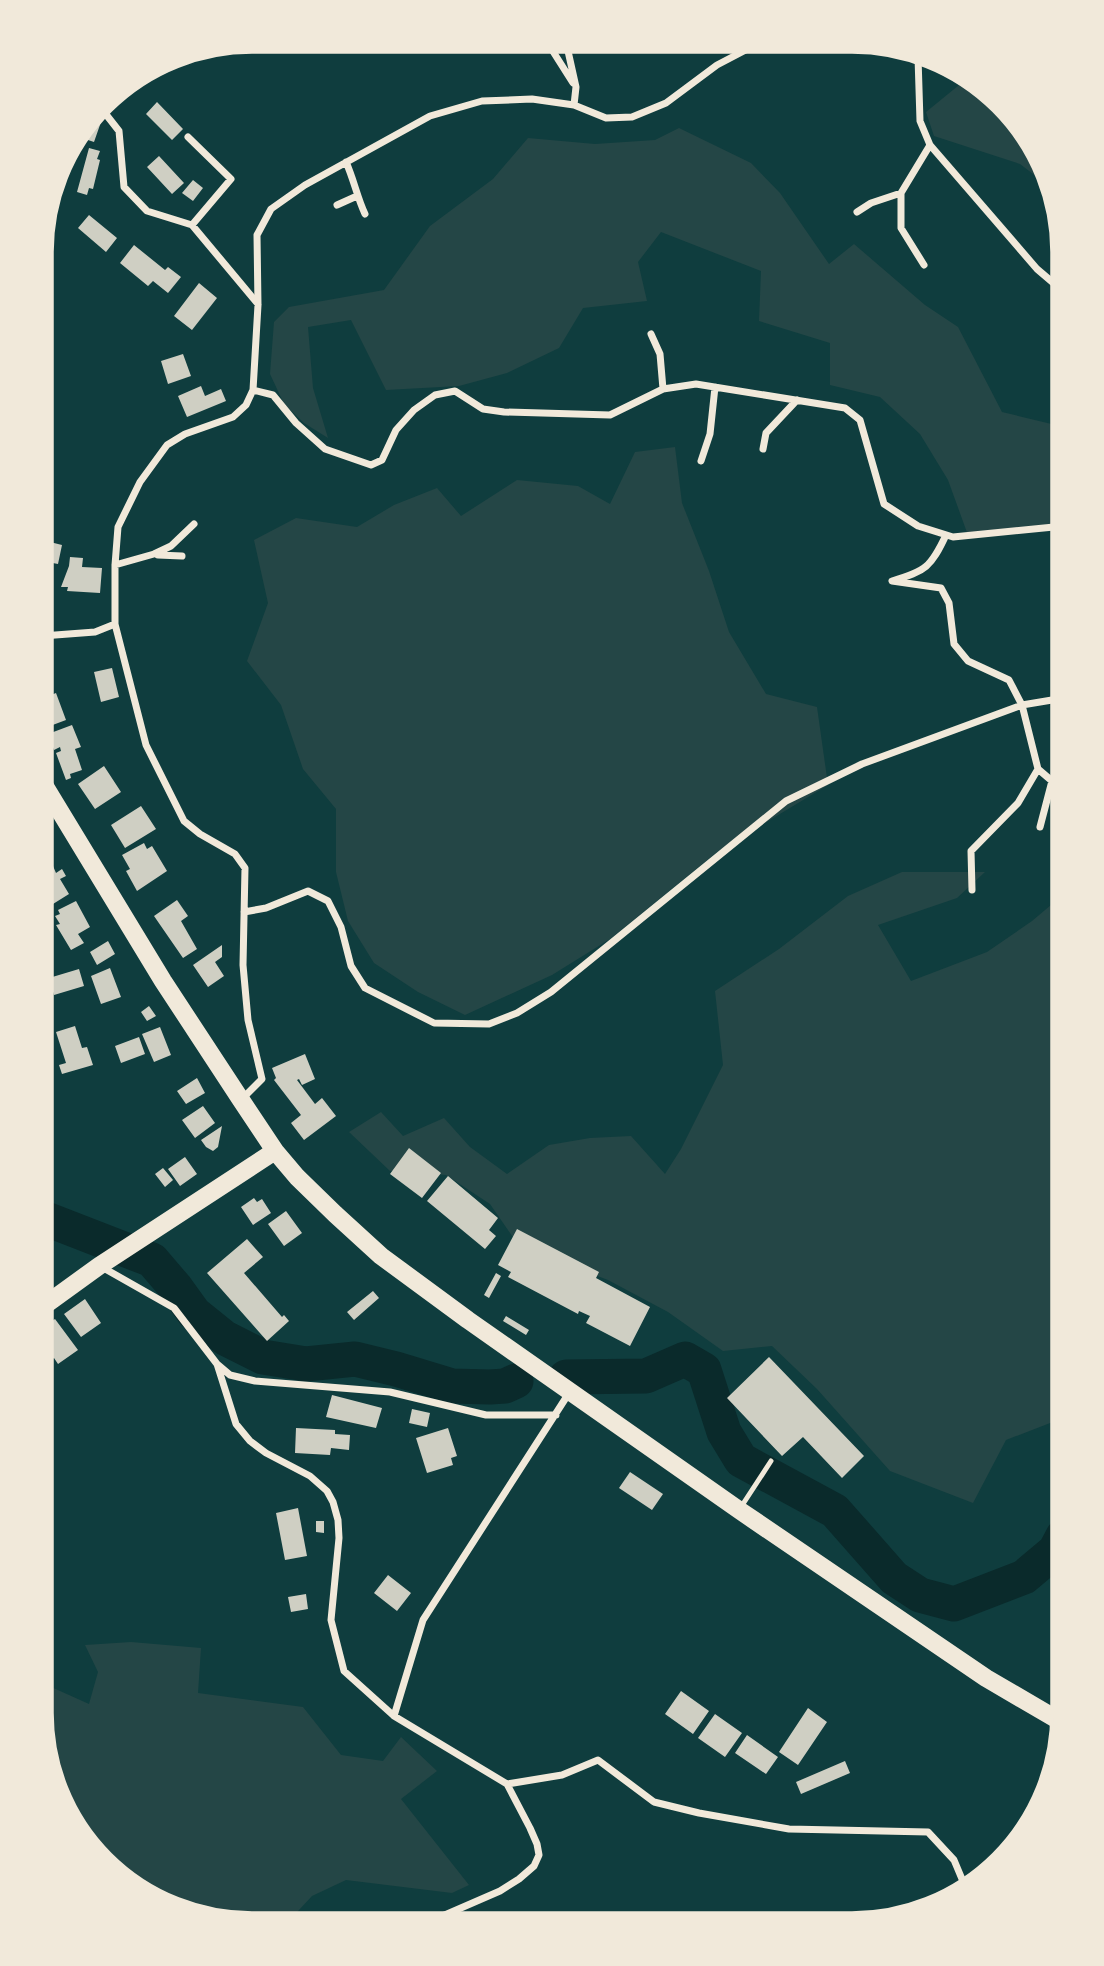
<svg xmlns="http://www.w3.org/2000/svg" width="1104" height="1966" viewBox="0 0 1104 1966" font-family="Commissioner,sans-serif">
<rect width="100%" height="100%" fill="#0f3d3e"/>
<path fill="#244646" d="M964,81L991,93L1052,184L1060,230L1051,229L1050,187L1020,164L934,136L926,112Z
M679,128L751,163L780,193L829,264L854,244L925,305L958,327L1002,412L1064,427V525L969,538L948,480L920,434L880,397L830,385V343L759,321L761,271L661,232L638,262L647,301L583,308L559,348L507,373L459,386L386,390L351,320L308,327L313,388L328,438L304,423L284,404L270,374L274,322L289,307L384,290L430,226L493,179L528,138L595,144L655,140Z
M675,447L682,503L709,571L729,632L766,694L817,707L828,785L717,852L610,939L552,975L465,1015L418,992L374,963L348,921L336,872V809L303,769L281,705L247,661L268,603L254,540L296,518L357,527L394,505L437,488L461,516L517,480L578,486L610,504L635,452Z
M902,872H985L957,898L878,925L911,981L987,952L1032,921L1064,894L1063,1418L1006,1440L973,1503L890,1471L817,1389L772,1346L723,1351L668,1312L608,1280L519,1246L490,1204L446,1175L390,1171L349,1132L381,1112L403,1136L444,1118L470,1147L507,1174L549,1145L590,1138L631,1136L665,1174L681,1149L723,1065L715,991L779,949L848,896Z
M131,1642L201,1648L198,1693L303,1707L341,1755L383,1761L401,1737L437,1771L401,1799L469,1885L452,1893L346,1880L312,1896L286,1924H224L123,1882L84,1842L52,1782L40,1714V1682L89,1704L98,1672L85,1645Z"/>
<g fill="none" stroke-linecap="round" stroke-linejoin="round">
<path stroke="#0a2a2b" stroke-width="35" d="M41,1217L152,1260L176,1288L194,1313L225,1338L263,1357L306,1364L355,1359L396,1369L452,1386L490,1387L505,1386L516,1381
M566,1377L646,1376L685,1359L704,1370L724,1432L741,1460L835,1511L894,1578L920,1595L954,1604L1024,1577L1055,1551L1063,1536"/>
</g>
<path fill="#cfcfc3" d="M157,102L183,129L172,140L146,114Z
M92,119L101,122L94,142L79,137Z
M89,148L100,151L97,159L100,160L93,189L89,188L87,195L77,192Z
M159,156L184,183L172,194L147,167Z
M193,180L203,188L193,201L182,193Z
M89,215L117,238L106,252L78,228Z
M134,245L165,270L168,267L181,277L168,293L153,281L148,286L120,263Z
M199,283L217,298L192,330L174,316Z
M183,354L191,376L168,384L161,361Z
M201,386L205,396L221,389L226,401L187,417L178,396Z
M42,540L62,545L58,564L42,561Z
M70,557L83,558L82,567L102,568L100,593L67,591L68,587H61L69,566Z
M112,668L119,697L101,702L94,672Z
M56,693L66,720L42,729L41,699Z
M72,725L81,747L75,749L82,770L70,774L71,778L66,780L56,753L61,751L60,747L54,750L48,734Z
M104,766L121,792L95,809L78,784Z
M141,806L156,829L125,848L111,825Z
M144,843L147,849L152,846L167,871L137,891L126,871L130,869L122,855Z
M53,866L56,873L62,869L66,876L60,879L69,894L45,909L41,903V873Z
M177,900L188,916L181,921L197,949L183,958L154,916Z
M76,901L90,927L78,934L84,943L71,950L56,925L60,924L55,916L60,914L58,910Z
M108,941L115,954L97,965L90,952Z
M222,945V957L215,962L224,976L208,987L193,965Z
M110,968L121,997L101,1004L91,976Z
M79,969L84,986L54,995L49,978Z
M149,1006L156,1016L147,1021L141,1012Z
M75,1026L82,1048L87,1047L93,1065L62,1074L59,1065L66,1063L56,1032Z
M160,1027L171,1055L154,1062L142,1034Z
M139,1037L145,1054L121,1063L115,1046Z
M305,1054L315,1079L302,1085L299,1079L297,1080L315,1104L322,1098L336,1116L304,1140L291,1123L301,1115L274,1080L276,1078L272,1068Z
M197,1078L205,1093L186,1104L177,1091Z
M203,1106L215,1123L195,1138L182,1120Z
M222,1126L218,1147L213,1151L206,1147L201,1140Z
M409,1148L441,1173L422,1198L390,1174Z
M185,1157L197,1174L180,1186L168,1169Z
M163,1168L173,1180L165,1187L155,1174Z
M448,1176L498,1218L489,1230L496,1236L485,1249L427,1201Z
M254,1198L257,1202L262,1199L271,1213L253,1225L241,1207Z
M286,1211L302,1233L284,1246L268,1224Z
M517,1229L599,1272L596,1278L650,1307L630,1346L586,1323L590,1316L579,1311L578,1314L508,1277L511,1272L498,1265Z
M247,1239L263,1257L244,1273L282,1317L284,1315L289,1321L267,1341L207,1273Z
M496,1273L501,1276L489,1298L484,1295Z
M373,1291L379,1298L354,1320L347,1312Z
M85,1299L101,1323L81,1337L64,1314Z
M506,1316L529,1330L526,1335L503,1321Z
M55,1319L78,1350L58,1364L54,1358L47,1363L41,1354V1329Z
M769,1357L864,1456L842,1478L803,1437L782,1456L727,1398Z
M332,1395L382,1408L376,1428L326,1417Z
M412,1409L430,1413L427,1427L409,1423Z
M296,1428L335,1430V1434L350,1435L349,1450L331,1448L330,1455L295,1453Z
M448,1428L457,1456L451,1458L453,1465L427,1473L416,1438Z
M630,1472L663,1494L652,1510L619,1488Z
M298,1508L307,1556L285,1560L276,1513Z
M316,1521H324V1533L316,1532Z
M388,1575L411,1593L397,1611L374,1593Z
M306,1594L308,1609L291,1612L288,1597Z
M681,1691L709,1711L693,1734L665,1714Z
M808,1708L827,1722L798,1765L779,1752Z
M715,1714L742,1733L725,1757L698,1738Z
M747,1735L778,1757L766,1774L735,1753Z
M845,1761L850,1773L801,1794L796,1782Z"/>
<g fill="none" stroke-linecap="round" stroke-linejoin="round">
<path stroke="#f1e9da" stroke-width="3.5" d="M1055,460H1064"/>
<path stroke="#f1e9da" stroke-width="5" d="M741,1507L771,1461"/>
<path stroke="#f1e9da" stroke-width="7" d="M547,42L573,83
M566,42L576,87L574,105
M918,57L920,121L930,145L1037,269L1064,292
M101,108L119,131L124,187L147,211L192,225L258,304
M188,137L231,179L192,225
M346,162C354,180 357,197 365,214
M337,205L357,196
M857,212L871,203L901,193
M924,265L901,228V193L930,145
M651,334L660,354L663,389
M253,390L273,395L296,423L325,449L371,465L382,460L396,430L414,410L435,395L455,391L483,409L504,412L610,415L663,389L696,384L845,408L860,420L884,504L918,526L953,537L1064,526
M763,449L766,433L797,400
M701,461L710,434L715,387
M946,535C931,567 926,571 892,581L941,588L949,603L954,644L968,661L1009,680L1022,705L1038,769L1018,803L971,851L972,890
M158,555L182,556
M115,565L154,554L171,546L194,524
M42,636L95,632L115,624
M1038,769L1052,781L1040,827
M244,912L266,908L308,891L328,901L341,927L351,966L365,988L434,1023L489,1024L517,1013L551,992L786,801L862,764L1022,705L1064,698
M241,1100L262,1079L248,1020L243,965L245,868L235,854L200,834L184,821L146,745L115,624V565L118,527L140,482L167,445L185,434L233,417L246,405L253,390L258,305L257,235L271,209L305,185L430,116L482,101L532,99L574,105L606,118L632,117L666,103L717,65L759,43
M100,1266L174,1308L217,1364L236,1424L250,1441L266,1453L310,1476L327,1491L333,1502L338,1520L339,1538L331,1620L344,1671L394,1716L507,1784L530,1828L537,1844L539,1855L534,1866L519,1879L500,1891L424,1924
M217,1364L230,1375L255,1381L390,1392L486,1415H556
M394,1716L423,1620L569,1393
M507,1784L562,1775L598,1760L654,1802L699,1813L789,1829L928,1832L954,1860L967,1891"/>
<path stroke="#f1e9da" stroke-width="18" d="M41,780L163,981L241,1100L275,1151L297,1177L335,1214L381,1256L468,1320L739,1510L986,1678L1063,1723
M41,1308L99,1266L275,1151"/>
</g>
<path d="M0 0H1104V1966H0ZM252 52H852A200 200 0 0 1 1052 252V1713A200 200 0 0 1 852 1913H252A200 200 0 0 1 52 1713V252A200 200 0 0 1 252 52Z" fill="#f1e9da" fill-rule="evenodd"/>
<path fill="none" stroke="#f1e9da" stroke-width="3.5" d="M252 52H852A200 200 0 0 1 1052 252V1713A200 200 0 0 1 852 1913H252A200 200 0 0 1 52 1713V252A200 200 0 0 1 252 52Z"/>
</svg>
